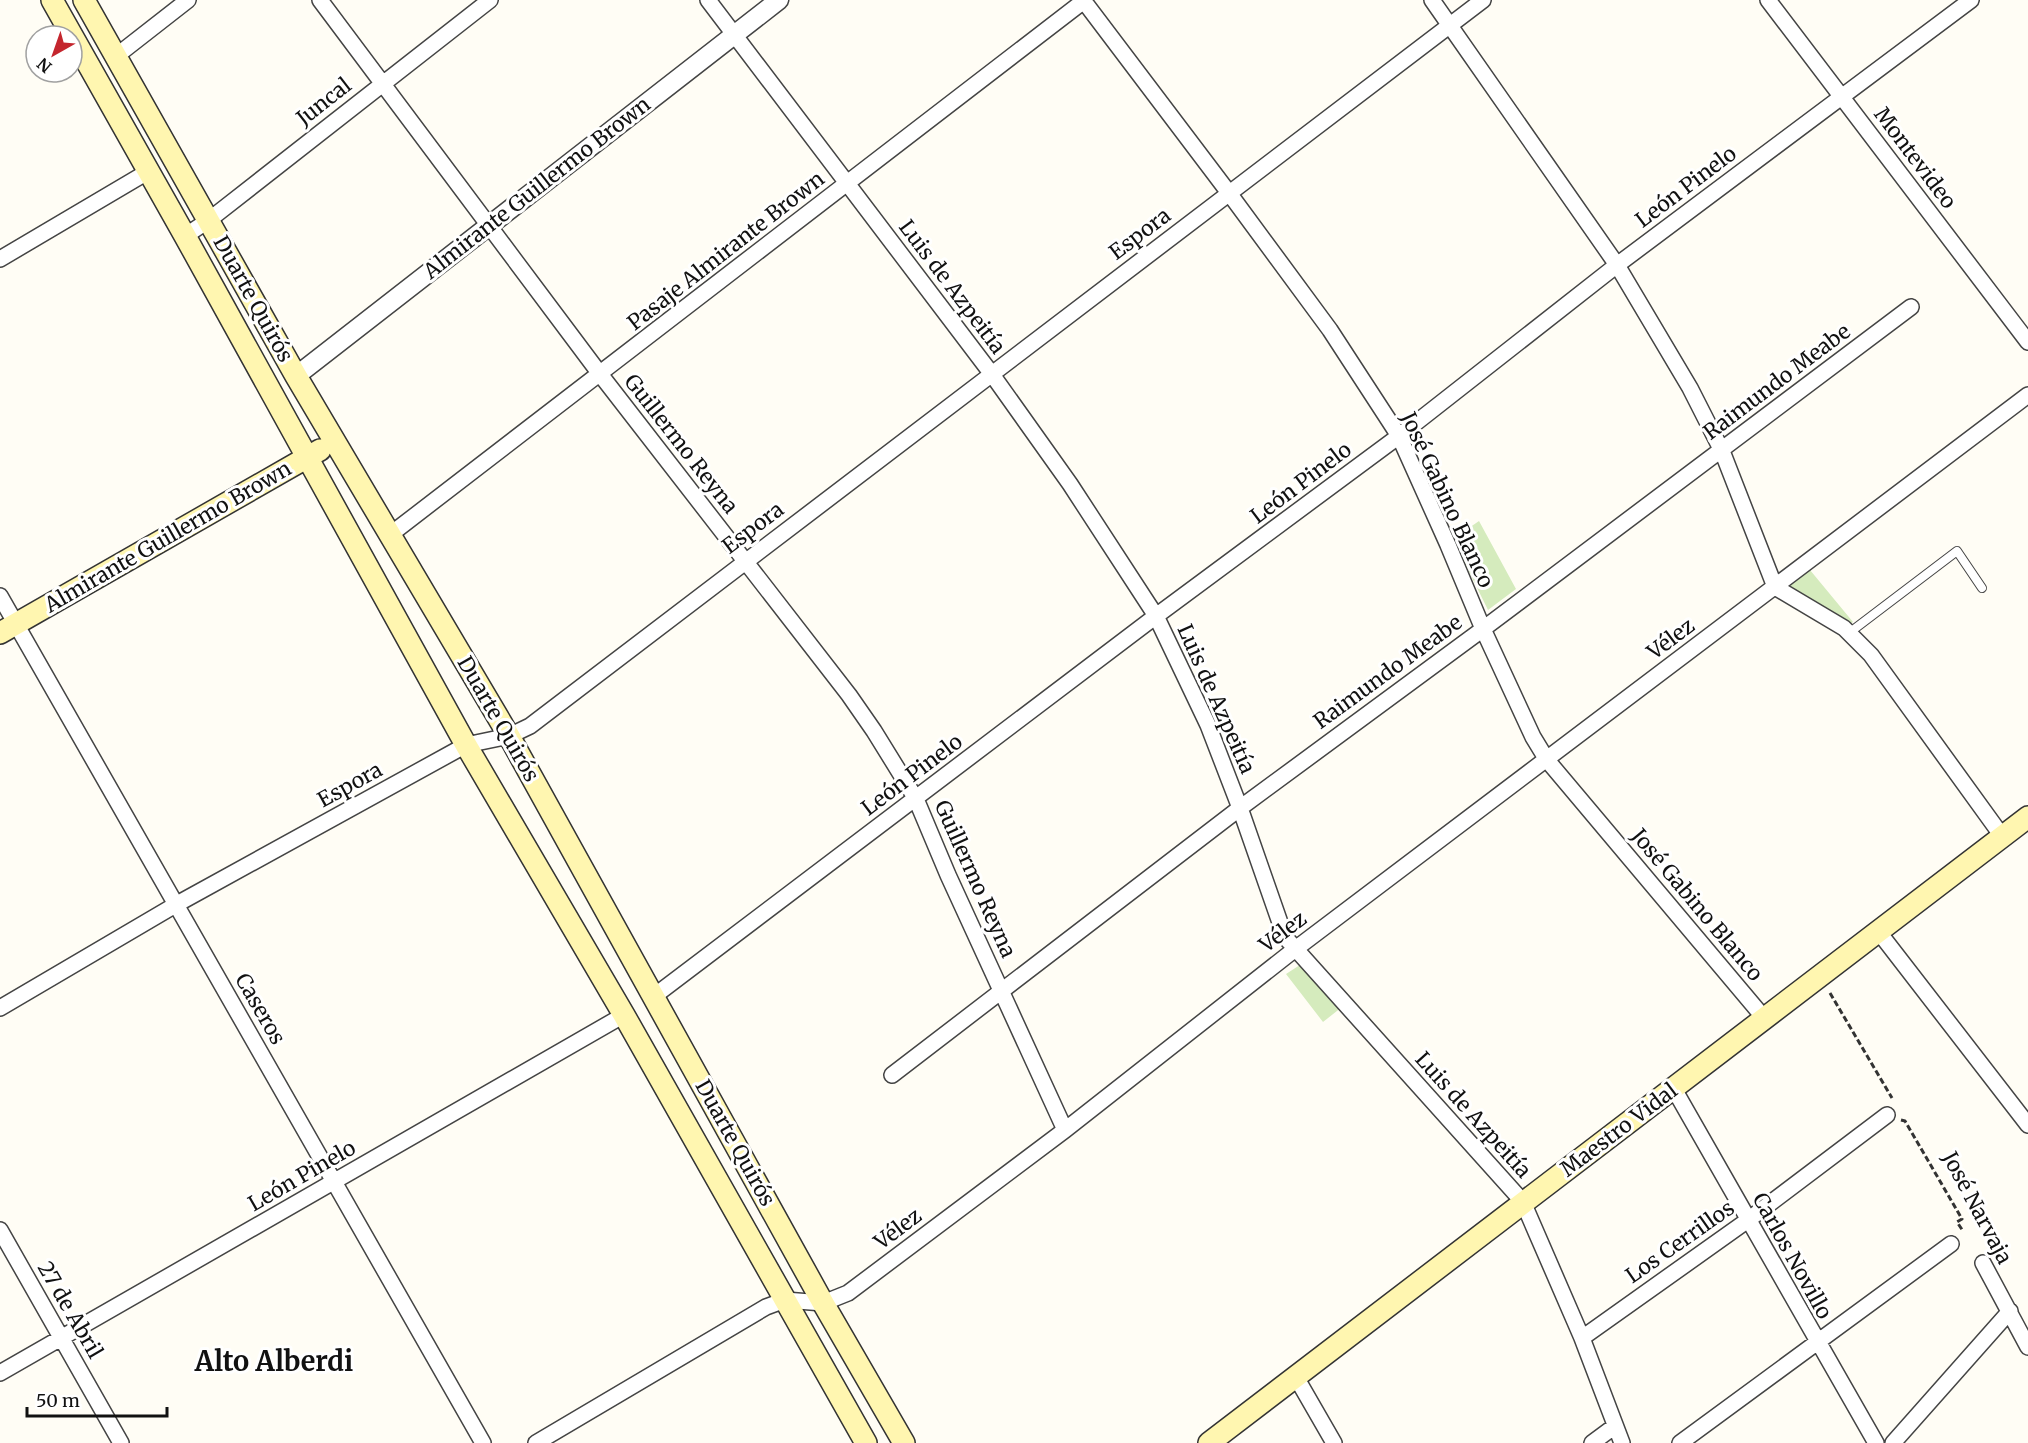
<svg xmlns="http://www.w3.org/2000/svg" width="2028" height="1443" viewBox="0 0 2028 1443" font-family="Merriweather,serif">
<rect width="100%" height="100%" fill="#fffdf5"/>
<path fill="#d5ebbd" d="M1479,521L1516,589L1488,610L1453,539Z
M1810,570L1853,622L1848,625L1787,586Z
M1303,963L1342,1007L1323,1022L1286,974Z"/>
<g fill="none" stroke-linecap="round" stroke-linejoin="round">
<g stroke="#444" stroke-width="10">
<path id="service" d="M1849,633L1957,551L1982,588"/>
</g>
<g stroke="#444" stroke-width="18">
<path id="minor" d="M320,0L600,374L849,695L874,731L916,799L948,875L1065,1130
M708,0L991,373L1070,484L1156,616L1208,725L1240,808L1285,937L1523,1202L1582,1338L1622,1443
M1083,0L1229,193L1330,330L1399,436L1448,545L1483,629L1533,737L1547,760L1765,1019
M1432,0L1617,265L1690,388L1722,451L1775,587L1844,628L1871,655L2002,836
M1768,0L2028,342
M115,57L188,0
M185,236L209,220L490,0
M0,259L149,171
M391,534L1085,0
M0,596L483,1443
M1878,931L2028,1125
M653,997L1156,616L1399,436L1617,265L1971,0
M0,1008L177,904L466,745L509,736L530,726L1483,0
M892,1075L1240,808L1483,629L1911,307
M1674,1089L1876,1443
M0,1230L121,1443
M1983,1263L2028,1347
M1582,1338L1748,1220L1887,1115
M0,1373L624,1015
M1296,1377L1334,1443
M536,1443L766,1307L785,1300L823,1303L848,1293L1065,1130L1294,950L2028,395
M1592,1443L1615,1426
M1680,1443L1951,1244
M1893,1443L2010,1311"/>
</g>
<g stroke="#444" stroke-width="21">
<path id="tertiary" d="M296,376L779,0"/>
</g>
<g stroke="#333" stroke-width="24">
<path id="secondary" d="M52,0L185,236L466,745L624,1015L866,1443
M84,0L296,376L509,736L823,1303L904,1443
M0,633L320,450
M1209,1443L2028,817"/>
</g>
<path stroke="#333" stroke-width="3" stroke-dasharray="6 3" stroke-linecap="butt" d="M1830,993L1892,1098
M1901,1120L1905,1121L1962,1219L1957,1222L1963,1231"/>
<use href="#service" stroke="#fff" stroke-width="8"/>
<use href="#minor" stroke="#fff" stroke-width="15"/>
<use href="#tertiary" stroke="#fff" stroke-width="18"/>
<use href="#secondary" stroke="#fff6b0" stroke-width="21"/>
</g>
<g text-anchor="middle" stroke-width="6" stroke-linejoin="round" paint-order="stroke">
<g font-size="21" fill="#111" stroke="#fff">
<text transform="translate(324 102) rotate(-38)" y="7">Juncal</text>
<text transform="translate(1915 158) rotate(53)" y="7">Montevideo</text>
<text transform="translate(1686 187) rotate(-37)" y="7">León Pinelo</text>
<text transform="translate(537 188) rotate(-38)" y="7">Almirante Guillermo Brown</text>
<text transform="translate(1140 234) rotate(-37)" y="7">Espora</text>
<text transform="translate(726 251) rotate(-38)" y="7">Pasaje Almirante Brown</text>
<text transform="translate(952 287) rotate(53)" y="7">Luis de Azpeitía</text>
<text transform="translate(253 299) rotate(61)" y="7">Duarte Quirós</text>
<text transform="translate(1777 382) rotate(-37)" y="7">Raimundo Meabe</text>
<text transform="translate(681 444) rotate(52)" y="7">Guillermo Reyna</text>
<text transform="translate(1301 483) rotate(-37)" y="7">León Pinelo</text>
<text transform="translate(1447 500) rotate(65)" y="7">José Gabino Blanco</text>
<text transform="translate(753 528) rotate(-37)" y="7">Espora</text>
<text transform="translate(168 537) rotate(-30)" y="7">Almirante Guillermo Brown</text>
<text transform="translate(1671 639) rotate(-37)" y="7">Vélez</text>
<text transform="translate(1388 672) rotate(-36)" y="7">Raimundo Meabe</text>
<text transform="translate(1216 699) rotate(66)" y="7">Luis de Azpeitía</text>
<text transform="translate(498 719) rotate(60)" y="7">Duarte Quirós</text>
<text transform="translate(912 775) rotate(-37)" y="7">León Pinelo</text>
<text transform="translate(350 785) rotate(-29)" y="7">Espora</text>
<text transform="translate(975 879) rotate(66)" y="7">Guillermo Reyna</text>
<text transform="translate(1697 905) rotate(50)" y="7">José Gabino Blanco</text>
<text transform="translate(1283 932) rotate(-37)" y="7">Vélez</text>
<text transform="translate(260 1009) rotate(60)" y="7">Caseros</text>
<text transform="translate(1473 1115) rotate(48)" y="7">Luis de Azpeitía</text>
<text transform="translate(1619 1130) rotate(-37)" y="7">Maestro Vidal</text>
<text transform="translate(735 1143) rotate(61)" y="7">Duarte Quirós</text>
<text transform="translate(302 1176) rotate(-30)" y="7">León Pinelo</text>
<text transform="translate(1977 1208) rotate(62)" y="7">José Narvaja</text>
<text transform="translate(898 1229) rotate(-37)" y="7">Vélez</text>
<text transform="translate(1680 1242) rotate(-35)" y="7">Los Cerrillos</text>
<text transform="translate(1792 1256) rotate(61)" y="7">Carlos Novillo</text>
<text transform="translate(70 1310) rotate(60)" y="7">27 de Abril</text>
</g>
<g font-size="27" font-weight="bold" fill="#111" stroke="#fff">
<text x="274" y="1371">Alto Alberdi</text>
</g>
</g>
<g transform="translate(54 54) rotate(220)"><circle r="28" fill="#ffffff" stroke="#a0a0a0" stroke-width="1.5"/>
<path d="M0-4.5L10 22L0 15L-10 22Z" fill="#c4262e"/>
<text y="-9" font-size="16" font-weight="bold" text-anchor="middle" fill="#111111">N</text>
</g>
<path d="M27 1407v9h140v-9" fill="none" stroke="#111111" stroke-width="3"/>
<text x="36" y="1407" font-size="18" fill="#111111" stroke="#ffffff" stroke-width="4.5" paint-order="stroke">50 m</text>
</svg>
